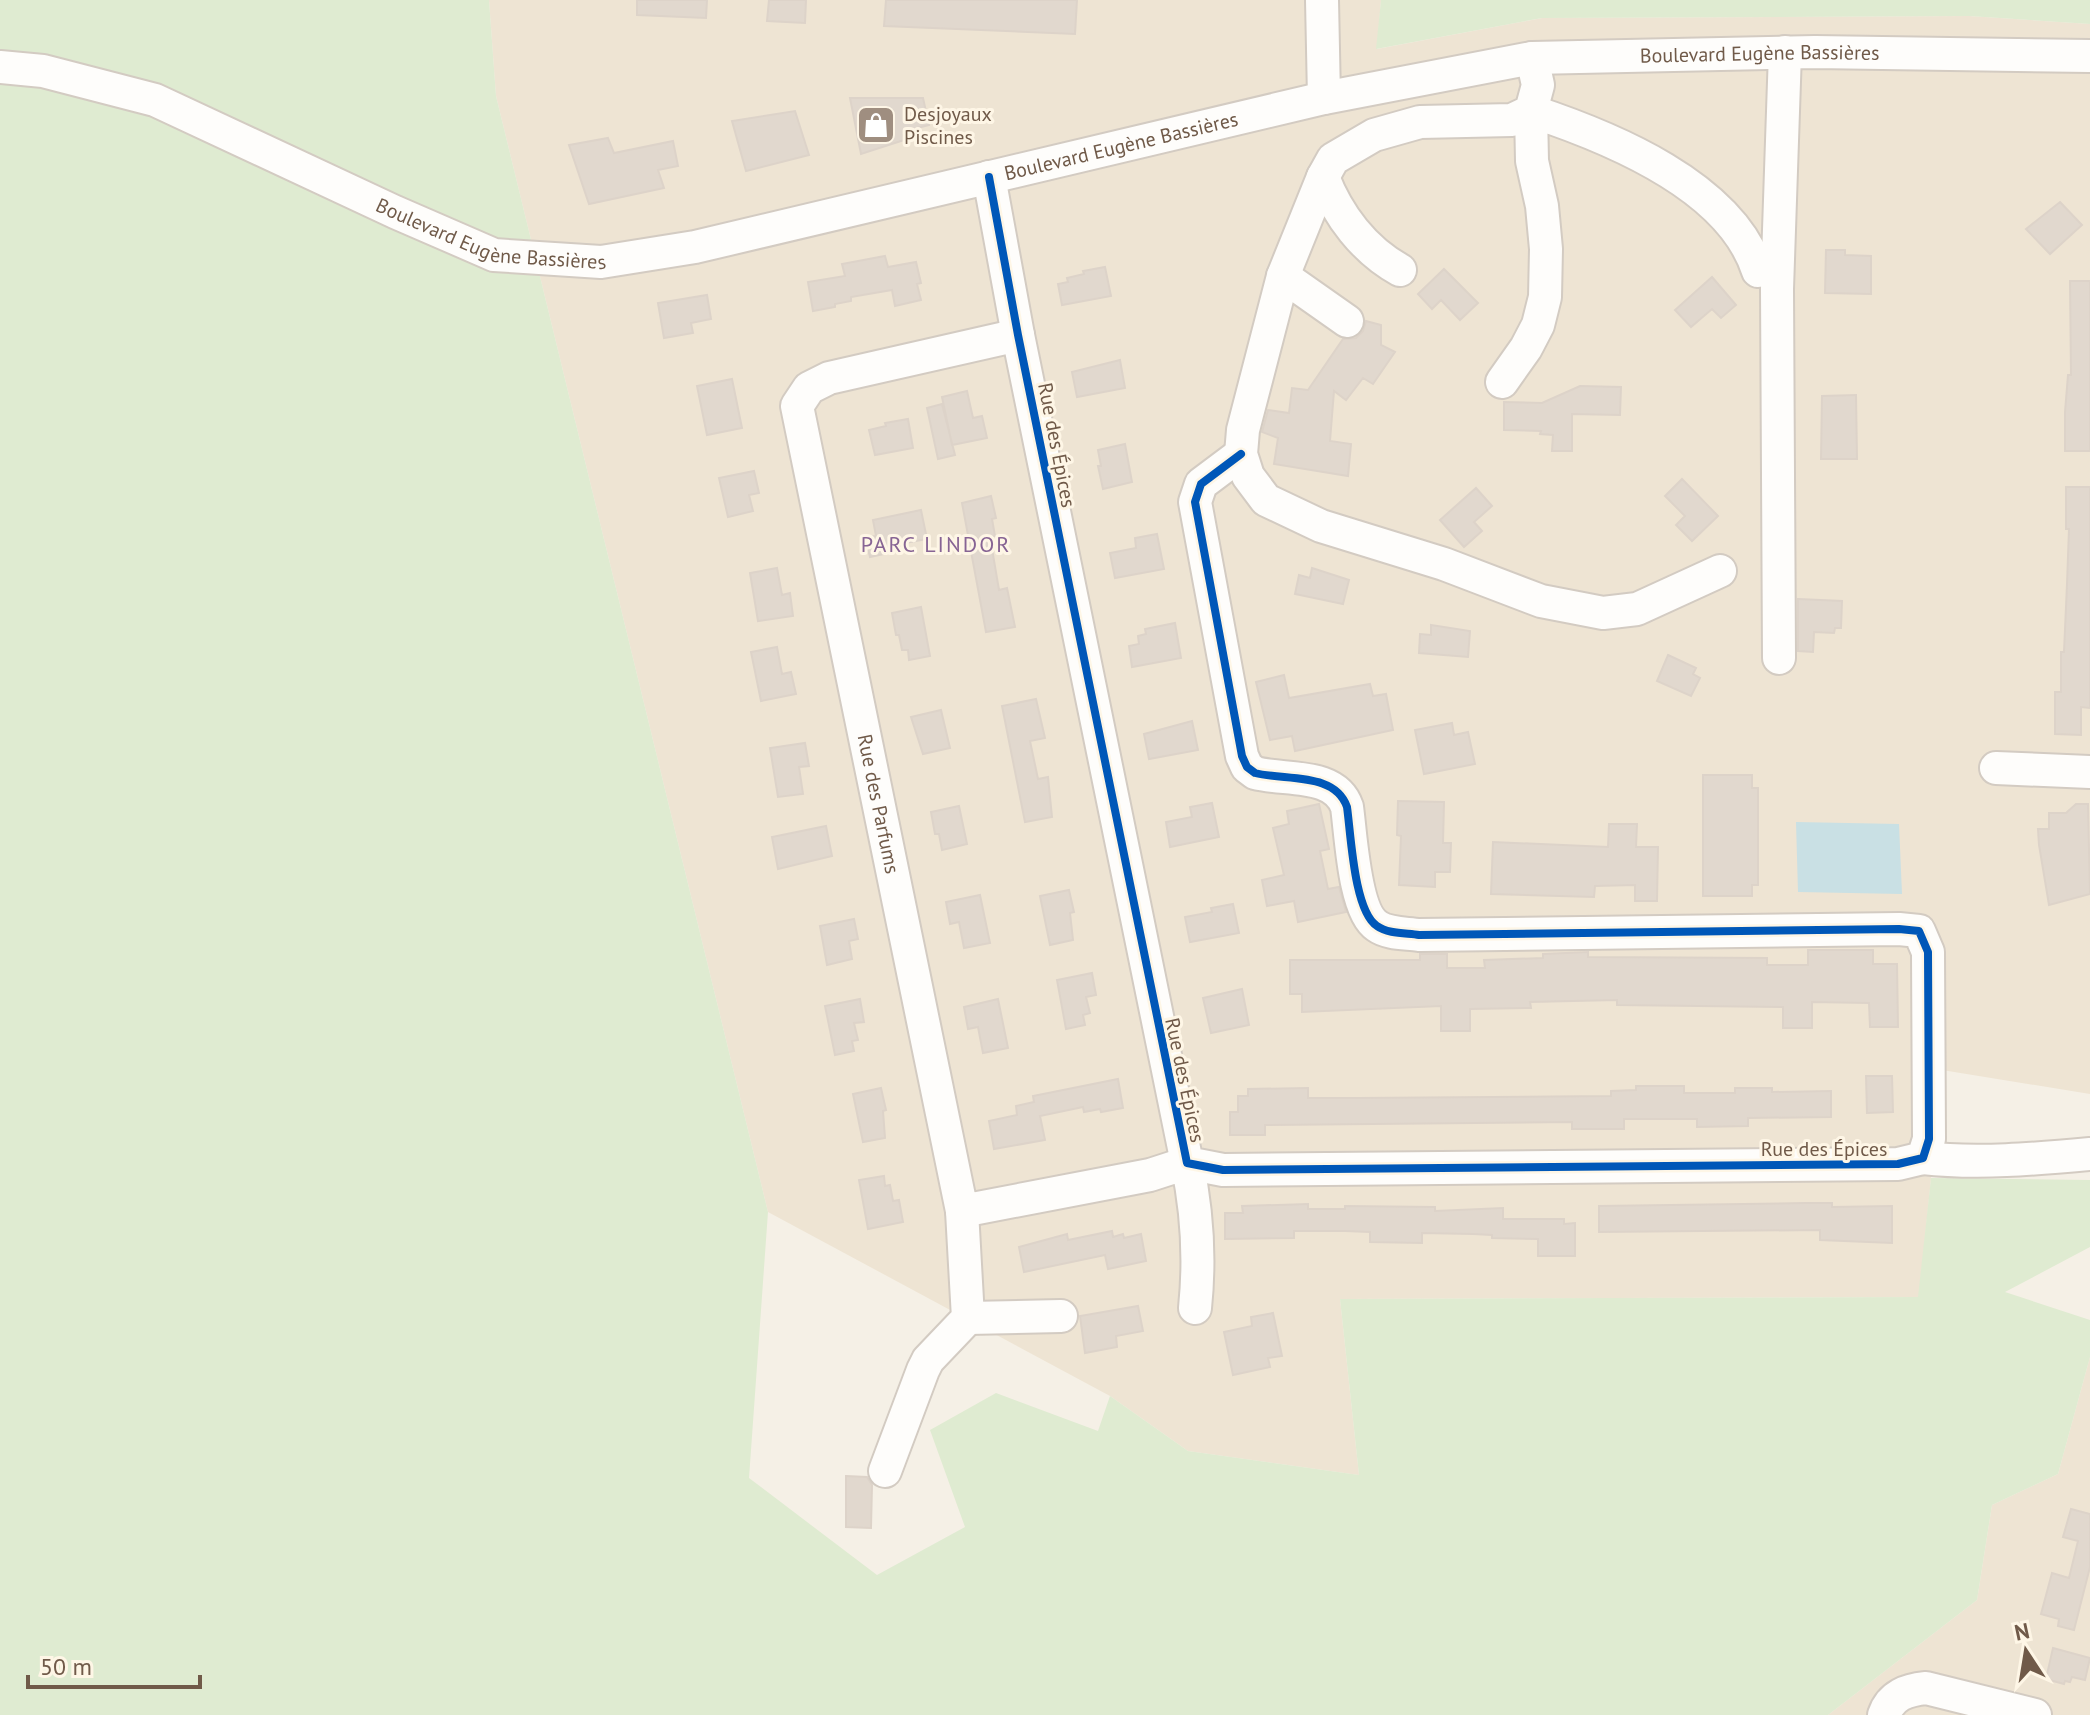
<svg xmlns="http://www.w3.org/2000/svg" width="2090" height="1715" viewBox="0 0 2090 1715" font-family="'PT Sans',sans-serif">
<rect width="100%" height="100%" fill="#f5f0e6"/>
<path fill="#eee4d3" d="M489,0H1381L1377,49L1542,18L1969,16L2090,24V1094L1942,1070L1919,1297L1340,1299L1359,1475L1188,1451L1110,1396L768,1212L496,96Z
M2090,1357V1715H1828L1977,1600L1992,1505L2058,1474Z"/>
<path fill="#dfebd1" d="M0,0H489L496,96L768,1212L749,1478L877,1575L965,1527L930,1430L996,1393L1098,1431L1110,1396L1188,1451L1359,1475L1340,1299L1918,1297L1931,1178L2090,1180V1247L2005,1292L2090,1320V1357L2058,1474L1992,1505L1977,1600L1828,1715H0Z
M1381,0H2090V24L1969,16L1542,18L1376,49Z"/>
<path fill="#c9e0e4" d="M1796,822L1899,824L1902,894L1798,892Z"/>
<path fill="#e1d8ce" stroke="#ddd3c9" stroke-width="2" d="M637,0H707L706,18L637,15Z
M769,0H806L805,23L767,21Z
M886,0H1077L1075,34L884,26Z
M850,98H923L929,125L913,129L914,132L903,135L904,140L861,154Z
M795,111L809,155L746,171L732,121Z
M608,138L614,153L673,141L678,166L658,170L664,188L589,204L569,145Z
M2060,202L2082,225L2050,254L2026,229Z
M1826,250H1845V255L1871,256V294L1825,293Z
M885,256L888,267L916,262L921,283L917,284L921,300L895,306L892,290L851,297V301L835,304V307L813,311L808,282L845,276L842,264Z
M1105,267L1111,296L1062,305L1058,284L1068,282L1067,278L1084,274L1083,271Z
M1444,269L1478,303L1460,320L1441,300L1432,309L1418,294Z
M1712,277L1736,305L1721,318L1712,309L1691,327L1675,310Z
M2070,281H2090V451H2065V412L2068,375H2071Z
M707,295L711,319L691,323L693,333L664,338L658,303Z
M1366,321L1381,325V345L1395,352L1373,384L1363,378L1346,400L1334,391L1330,441L1351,444L1348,476L1274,464L1278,438L1262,432L1268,410L1289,413L1292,388L1308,390L1343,339L1356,338L1363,331Z
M1120,360L1125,388L1077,397L1072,372Z
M732,379L742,428L707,435L697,386Z
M1580,386L1621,387L1620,415L1572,414V451H1552L1553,435L1540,434L1541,431L1504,430V402L1542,403Z
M967,391L973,418L982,416L987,438L952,445L942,397Z
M1856,395L1857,459H1821L1822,396Z
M942,404L955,455L938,459L927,408Z
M908,419L913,448L875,455L869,430L886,426L885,423Z
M1125,444L1132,482L1103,489L1098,466H1101L1098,450Z
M754,471L759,493L749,495L753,511L728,517L719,478Z
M1682,479L1718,516L1692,541L1676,525L1685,516L1665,496Z
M2066,487H2090V708L2081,707V735L2055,734V692H2061V652H2064L2067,584L2069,529H2066Z
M1476,488L1492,506L1474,522L1482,531L1464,547L1440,520Z
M991,496L996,518L992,519L995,536L990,537L999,590L1007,588L1015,627L986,632L962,503Z
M921,510L927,539L900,544L902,550L870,557L865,537L876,536L873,520Z
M1157,534L1164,569L1115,578L1110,553L1136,548L1135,538Z
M777,568L782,595L790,593L793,616L758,621L750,573Z
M1312,568L1349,580L1343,604L1295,594L1299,575L1310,578Z
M1798,599L1842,601L1841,628H1835L1834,633L1814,632L1813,652L1798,651Z
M921,607L930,656L909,660L908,650H902L899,635H896L892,613Z
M1175,623L1181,658L1132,667L1129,646L1139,644L1138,636L1146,634L1145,629Z
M1431,625L1470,631L1468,657L1419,653L1420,634L1431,635Z
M777,647L782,674L791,672L796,694L761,701L751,652Z
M1668,655L1696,668L1693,674L1700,678L1691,696L1657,681Z
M1284,675L1289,698L1370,684L1373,696L1386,694L1393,730L1295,751L1292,736L1270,740L1256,682Z
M1036,699L1045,738L1030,741L1038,779L1048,777L1052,817L1025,822L1002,706Z
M941,710L950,748L923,754L911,717Z
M1192,721L1198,750L1149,759L1144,734Z
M1452,723L1454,735L1468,732L1475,764L1424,774L1415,730Z
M805,743L809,766L799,767L803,794L778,797L770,748Z
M1703,775H1752V788H1758V885H1752V896H1703Z
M1398,801L1444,802L1443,843H1451L1450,872H1435V887L1399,885L1401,836L1397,835Z
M1212,803L1219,837L1170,847L1166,822L1192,817L1190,807Z
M1319,804L1329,849L1320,851L1328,889L1339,887L1346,912L1298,922L1294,901L1267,906L1262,880L1284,875L1273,828L1289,824L1287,811Z
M2076,804H2088L2090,894L2049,905L2039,845L2038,829H2049V813H2066Z
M959,806L967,844L942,850L939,834H935L931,812Z
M1609,824H1637L1636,847H1658L1657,901H1635V885L1595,886L1594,897L1491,894L1493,842L1608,847Z
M826,826L832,856L778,869L772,837Z
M1069,890L1074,912L1070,913L1073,940L1050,945L1040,896Z
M980,895L990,943L964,948L959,922L950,924L946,902Z
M1233,904L1239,933L1190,942L1185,917L1212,912L1211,908Z
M854,919L858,939L849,941L852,959L827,965L820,926Z
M1808,950H1873V964H1897L1898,1027H1870L1869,1003L1812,1002V1028H1783V1007L1617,1005V1000L1530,1002L1531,1008L1470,1009V1031H1441V1006L1302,1012V994H1290V960H1420V954H1447V968H1485L1484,960L1543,958V954L1588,952V957L1767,958V965H1808Z
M1092,973L1096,995L1086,997L1090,1013L1083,1015L1085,1025L1066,1029L1057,980Z
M1242,989L1249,1025L1211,1033L1203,998Z
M860,999L864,1022L854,1023L858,1040L852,1041L854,1051L835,1055L825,1006Z
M998,999L1008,1048L983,1053L978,1027L968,1029L964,1007Z
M1866,1076H1892L1893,1112L1867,1113Z
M1118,1079L1123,1108L1101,1112L1100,1109L1084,1112L1083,1107L1040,1116L1045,1140L994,1149L989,1121L1017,1115L1016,1106L1034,1102L1033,1096Z
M1636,1086H1684V1093H1735V1088H1772V1092L1831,1091V1117L1748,1118V1126L1697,1127V1119H1624V1129H1572V1122L1265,1125V1135H1230V1112H1238V1096H1248V1089L1308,1088V1098H1358L1611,1096V1091L1636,1090Z
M881,1088L886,1110L883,1111L885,1138L863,1142L853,1094Z
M884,1176L885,1186L890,1185L893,1201L899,1200L903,1222L868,1229L859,1180Z
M1806,1203H1832V1207L1892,1206V1243L1820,1240V1230L1599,1232V1206Z
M1308,1204V1209H1345V1206L1435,1207V1211L1503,1208V1219H1564V1224L1575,1223V1256H1538V1239L1492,1238V1235L1473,1234L1422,1233V1243L1370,1242V1232L1345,1231H1294V1238L1225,1239V1213H1243L1242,1206Z
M1112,1231L1113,1237L1123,1234L1124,1238L1141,1234L1146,1261L1108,1269L1105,1255L1024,1272L1019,1247L1067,1234L1068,1240Z
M1138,1306L1143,1331L1116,1336L1117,1347L1085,1353L1080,1316Z
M1273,1313L1282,1356L1268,1358L1270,1367L1233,1375L1224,1332L1252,1326L1251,1317Z
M846,1476L867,1477L872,1485L871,1528L846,1527Z
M2071,1509L2090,1514V1567L2074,1630L2058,1626L2059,1619L2041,1614L2052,1573L2069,1578L2078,1541L2063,1537Z
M2053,1648L2090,1658L2085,1680L2072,1677L2070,1682L2065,1681L2064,1684L2046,1679Z"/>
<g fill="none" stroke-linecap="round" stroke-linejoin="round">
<g stroke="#d3cbc2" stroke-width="36">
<g id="minor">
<path d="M1322,0L1324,98"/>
<path d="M1532,58L1538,85L1531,111L1512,120L1420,122L1374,135L1333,159L1323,177L1283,276L1243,430L1241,454L1248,476L1266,500L1321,526L1444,564L1541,601L1603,613L1637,609L1720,571"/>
<path id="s1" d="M0,67L43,71L155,100L395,212L494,255L601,262L695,247L1324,98L1532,58L1815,52L2090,56"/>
<path d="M989,177L1018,335L1187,1163L1223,1170L1898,1164L1923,1158L1929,1139L1928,952L1919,931L1899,929L1419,935C1406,933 1388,934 1377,926C1354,911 1351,835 1347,807C1335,772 1286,781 1255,773L1247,767L1242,756L1195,502L1201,484L1241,454"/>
<path d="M1323,177C1338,216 1364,250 1400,270"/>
<path d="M1283,276L1347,321"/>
<path id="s2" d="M1018,335L829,378L809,388L797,406L962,1211L1150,1175L1187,1163C1197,1210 1200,1260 1195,1308"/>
<path d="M1502,382L1526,348L1538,325L1545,297L1546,249L1542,206L1532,161L1531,111C1610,137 1731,186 1758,271"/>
<path d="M1779,658L1777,289L1785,52"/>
<path d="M1996,768L2090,772"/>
<path d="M1923,1158C1977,1164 2035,1159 2090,1154"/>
<path d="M968,1318L1061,1316"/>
<path d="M885,1471L923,1370L928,1360L968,1318L962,1211"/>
<path d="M1884,1715C1891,1695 1907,1690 1926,1688L2035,1715"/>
</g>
</g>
<use href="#minor" stroke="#fefdfb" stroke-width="32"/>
<g stroke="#fef6e6" stroke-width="13">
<path id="cycleway" d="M989,177L1018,335L1187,1163L1223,1170L1898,1164L1923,1158L1929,1139L1928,952L1919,931L1899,929L1419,935C1406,933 1388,934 1377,926C1354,911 1351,835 1347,807C1335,772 1286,781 1255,773L1247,767L1242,756L1195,502L1201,484L1241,454"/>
</g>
<use href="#cycleway" stroke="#0057b8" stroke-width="8"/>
</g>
<defs>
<g id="shop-square" transform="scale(2)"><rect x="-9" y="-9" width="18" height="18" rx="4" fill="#9f8e80" stroke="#fef6e6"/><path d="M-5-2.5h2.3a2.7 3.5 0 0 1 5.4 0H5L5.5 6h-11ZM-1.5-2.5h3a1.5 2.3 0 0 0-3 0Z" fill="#fff"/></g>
</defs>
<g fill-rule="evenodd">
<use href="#shop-square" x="876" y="125"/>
</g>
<g text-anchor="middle" stroke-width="6" stroke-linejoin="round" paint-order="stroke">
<g font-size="20" fill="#705a49" stroke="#fef6e6">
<text dy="7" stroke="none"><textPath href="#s1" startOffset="1820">Boulevard Eugène Bassières</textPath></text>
<text dy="7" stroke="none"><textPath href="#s1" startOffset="1172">Boulevard Eugène Bassières</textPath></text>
<text dy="7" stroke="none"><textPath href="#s1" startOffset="524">Boulevard Eugène Bassières</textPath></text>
<text transform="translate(1057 445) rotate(79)" y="7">Rue des Épices</text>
<text dy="7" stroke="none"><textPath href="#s2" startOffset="644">Rue des Parfums</textPath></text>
<text transform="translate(1185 1080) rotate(78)" y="7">Rue des Épices</text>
<text x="1824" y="1156">Rue des Épices</text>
</g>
<g font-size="20" fill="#705a49" stroke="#fef6e6" text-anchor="start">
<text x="904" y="121">Desjoyaux<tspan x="904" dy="23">Piscines</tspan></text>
</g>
<g font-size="22" letter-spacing="2" fill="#876494" stroke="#fef6e6">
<text x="936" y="552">PARC LINDOR</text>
</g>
</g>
<g transform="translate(2026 1651) rotate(348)" stroke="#fef6e6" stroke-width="6" paint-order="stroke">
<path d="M0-6L14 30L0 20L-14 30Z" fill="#705a49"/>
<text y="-12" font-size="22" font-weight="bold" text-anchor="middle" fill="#705a49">N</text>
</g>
<path d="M28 1675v12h172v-12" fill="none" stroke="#705a49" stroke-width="4"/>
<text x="40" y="1675" font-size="24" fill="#705a49" stroke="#fef6e6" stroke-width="6" paint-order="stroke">50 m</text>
</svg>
